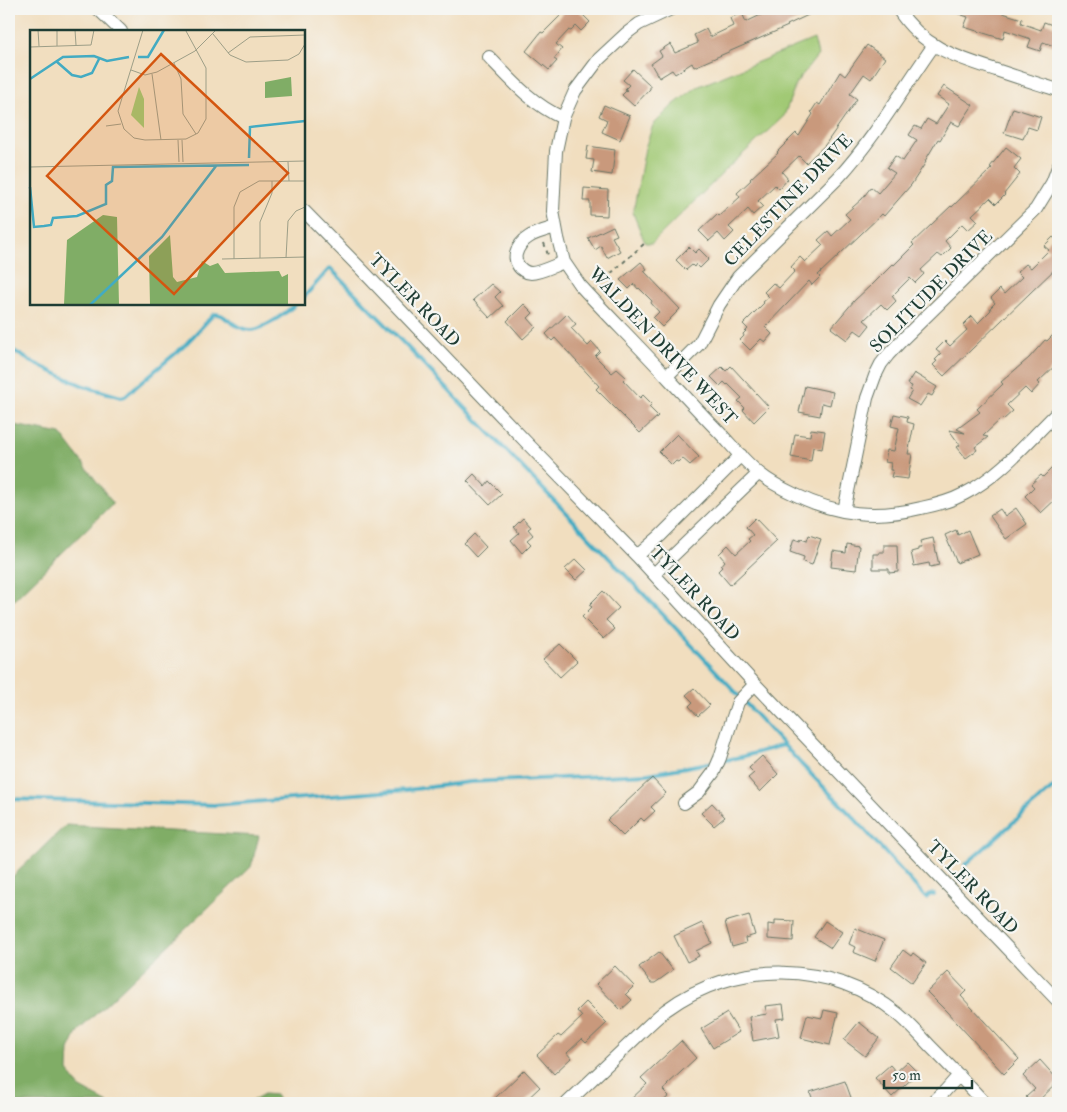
<svg xmlns="http://www.w3.org/2000/svg" width="1067" height="1112" viewBox="0 0 1067 1112" font-family="'IM FELL Double Pica',serif">
<rect width="100%" height="100%" fill="#f6f6f2"/>
<filter id="ink" filterUnits="userSpaceOnUse"><feTurbulence type="fractalNoise" baseFrequency=".02" numOctaves="2"/><feDisplacementMap in="SourceGraphic" scale="10" xChannelSelector="R" yChannelSelector="G"/><feConvolveMatrix kernelMatrix="1 2 1 2 8 2 1 2 1" color-interpolation-filters="sRGB"/></filter>
<filter id="wash" filterUnits="userSpaceOnUse"><feTurbulence type="fractalNoise" baseFrequency=".0096" numOctaves="4" result="noise"/><feDisplacementMap in="SourceGraphic" scale="20" xChannelSelector="R" yChannelSelector="G"/><feGaussianBlur stdDeviation="1.12" result="paint"/><feColorMatrix in="noise" values="0 0 0 0 0 0 0 0 0 0 0 0 0 0 0 0 0 1.4 0 .05"/><feComposite in="paint" operator="in"/></filter>
<g filter="url(#wash)">
<rect width="100%" height="100%" fill="#f1debf"/>
<path fill="#a1c975" stroke="#608354" d="M814,39L818,55L796,83L784,116L731,165L652,243H645L633,213L645,148L653,125L673,105L697,87Z"/>
<path fill="#80ad66" stroke="#50754d" d="M9,424L61,434L113,503L9,605Z
M66,825L259,836L251,867L78,1031L69,1050L68,1071L79,1087L108,1103H9V880Z
M264,1094L275,1095L280,1103H247Z"/>
<g fill="none" stroke-linecap="round" stroke-linejoin="round">
<path stroke="#43abc2" stroke-width="4" d="M304,297L330,268L390,329L653,604L729,685L801,764L855,819L926,898L930,894L934,895
M9,348L32,362L61,376L84,386L121,397L125,396L183,347L214,314C222,313 227,320 234,324C239,327 247,330 252,330C265,329 287,312 296,304
M721,761L741,757L784,745
M9,799L214,805L407,790L470,782L648,774L714,762
M965,865L1058,783"/>
</g>
<g id="blocks">
<path fill="#c9997b" d="M567,9H577L590,22L581,31L576,26L571,31L569,30L556,44L562,49L554,59L557,61L549,70L526,51L541,32L543,33Z
M765,9H821L787,25L788,26L694,67L692,63L675,74L672,70L659,78L651,64L662,56L659,51L670,44L675,53L698,43L694,35L706,29L710,37L733,26L730,18L742,13L746,22L767,12Z
M950,9H990L1022,19L1021,23L1041,30L1044,22L1058,27V34L1054,46L1043,42L1040,51L1028,47L1031,39L1005,30L1003,39L964,27L968,17L950,11Z
M867,45L885,58L871,79L864,74L850,94L857,99L825,145L806,163L799,156L782,172L788,179L779,189L775,185L758,201L763,206L753,215L748,209L729,227L734,232L725,241L718,233L709,241L699,231L717,214L719,216L740,197L737,193L751,180L750,179L778,153L777,152L796,133L799,136L813,114L811,112L817,103L820,105L840,72L845,76Z
M633,69L650,85V89L634,106L622,95L627,90L625,89L629,85L623,80Z
M944,86L973,105L959,126L951,122L940,140L938,139L925,161L926,162L911,185L884,216L882,214L818,275L820,277L812,285L809,281L765,327L772,334L765,342L761,339L750,350L740,340L744,336L743,334L748,329L743,324L764,303L763,302L769,297L764,292L773,283L779,288L795,271L791,267L800,257L805,262L823,245L818,240L828,231L832,236L850,219L845,214L862,199L871,187L878,193L895,173L887,168L895,156L903,161L917,140L909,135L915,126L921,129L927,119L936,124L949,104L937,96Z
M604,105L630,116L620,140L602,132L607,120L599,116Z
M1013,108L1041,117L1037,130L1028,127L1023,139L1004,133Z
M588,146L615,150L612,175L592,172L594,160L586,159Z
M1006,147L1021,159L1014,168L1020,174L1004,194L1005,195L996,204L990,198L972,215L978,221L968,230L962,224L945,241L951,248L942,257L938,254L921,270L924,274L915,283L910,278L892,296L896,301L887,310L881,304L864,320L870,325L862,335L855,330L847,340L831,328L854,301L870,286V287L893,264L894,265L914,245L912,243L951,206L952,207L992,168L990,167Z
M584,188L608,190L607,216L590,215V201H583Z
M613,226L617,235L612,237L620,251L607,258L601,246L595,250L588,238Z
M1053,237L1058,241V266L944,376L933,365L937,361L935,360L941,354L936,350L945,341L950,346L967,330L963,325L972,316L978,323L991,310L990,308L995,303L991,298L1000,289L1004,294L1022,277L1017,272L1026,264L1031,268L1049,250L1044,246Z
M689,247L695,253L699,249L709,259L700,268L696,264L694,267L692,265L686,270L676,260Z
M641,262L647,269L644,271L680,309L662,327L653,318L659,312L651,303L652,301L639,288L638,289L634,284L629,289L620,280Z
M491,284L500,292L495,297L503,306L490,318L473,300Z
M524,304L533,313L528,318L536,327L523,339L507,321Z
M567,314L576,324L571,328L588,346L592,342L600,351L595,356L612,373L617,369L626,377L623,380L640,398L643,395L652,404L649,407L658,416L640,433L596,389L599,386L555,338L552,341L546,334Z
M1058,330V363L1038,382L1040,384L1031,394L1025,388L1007,405L1013,411L1003,420L1002,418L983,436L988,437L975,447L977,450L966,458L957,447L960,445L949,430L965,433L957,429L980,412L977,409L1003,384L1001,382L1029,358L1045,340L1047,341Z
M731,366L769,407L754,422L743,410L745,408L738,401L742,398L728,384L727,385L724,382L720,386L711,377L722,367L726,371Z
M914,373L937,387L932,396L928,394L920,406L907,399L912,391L910,390L912,386L907,384Z
M805,386L833,392L830,405L822,403L820,416L799,412Z
M894,414L908,417L907,422L914,424L908,454H912L908,479L891,477L893,470H890L891,463L885,462L887,450L894,451L899,428L891,426Z
M811,429L825,431L822,449L813,447L811,461L791,457L795,434L810,436Z
M677,434L699,457L690,465L682,458L678,462L676,461L672,465L659,452Z
M1058,462V497L1041,513L1025,496L1034,487L1031,484L1041,475L1043,477Z
M474,474L485,486L489,481L502,494L490,505L467,481Z
M1016,508L1027,524L1006,539L990,516L1000,509L1005,516Z
M523,518L531,527L528,529L533,535L527,540L531,544L522,553L511,540L519,533L514,527Z
M755,518L777,541L730,585L718,571L722,567L721,566L725,561L719,554L728,545L736,554L750,541L748,539L753,535L746,527Z
M956,530L958,535L968,530L978,554L957,563L945,535Z
M474,534L486,547L476,557L464,544Z
M809,535L821,539L812,565L803,562L804,557L790,552L794,539L800,541L801,539L807,541Z
M933,538L939,565L930,567L929,563L914,566L911,552L918,550V548H922L920,541Z
M847,544L859,546L856,570L831,567L833,551L846,553Z
M884,545H897L898,572L889,573V569H873V554H879V552H884Z
M576,559L587,570L576,580L565,569Z
M603,591L619,608L606,620L615,629L604,639L582,617L592,607L589,605Z
M560,644L577,661L560,677L543,659Z
M694,688L710,705L698,716L689,706L693,702L686,695Z
M762,756L778,774L760,792L748,778L754,773L749,768Z
M652,778L666,793L651,807L655,811L644,821L641,818L623,836L607,820Z
M712,803L725,817L714,826L701,813Z
M749,915L755,935L745,938L746,943L732,947L725,922Z
M775,920L794,921L793,941L768,939V924L775,925Z
M825,921L842,932L831,948L814,937Z
M702,923L712,943L696,951L699,956L687,962L674,936Z
M855,928L884,940L875,961L853,952L855,947L849,944Z
M903,950L911,956L913,953L926,963L912,983L891,967Z
M659,952L673,970L655,983H651L639,967Z
M615,966L634,986L626,994L632,1000L621,1010L596,984Z
M948,972L966,991L961,996L1019,1059L1004,1074L946,1011L927,992Z
M586,1002L607,1023L586,1043L582,1039L567,1053L571,1058L554,1074L537,1055L558,1035L561,1037L582,1017L577,1011Z
M783,1004L785,1018L776,1019L779,1036L753,1041L749,1017L767,1014L765,1006Z
M824,1010L838,1013L830,1045L801,1038L807,1015L822,1018Z
M727,1013L739,1032L713,1048L701,1029Z
M859,1022L879,1038L865,1056L844,1040Z
M681,1041L696,1058L667,1085L668,1086L663,1090L669,1096L661,1103H627L647,1084L641,1078Z
M1040,1060L1058,1080V1082L1036,1103H1032L1026,1097L1035,1089L1023,1076Z
M907,1062L918,1073L892,1097L875,1078L890,1065L896,1072Z
M524,1070L540,1087L523,1103H490Z
M845,1081L853,1103H814L810,1092Z"/>
</g>
</g>
<g filter="url(#ink)">
<use href="#blocks" fill-opacity="0" stroke="#687565" stroke-width="1"/>
<g fill="none" stroke-linecap="round" stroke-linejoin="round">
<g stroke="#687565" stroke-width="14">
<path id="minor" d="M98,9L121,31
M671,9L639,24L627,33L599,59L575,91L563,118L556,151L553,211L558,238L564,262L579,284C608,316 639,346 668,378C685,396 702,415 720,433C733,447 745,462 760,474C771,483 783,489 796,495C837,515 876,519 921,508C936,505 951,501 964,494C1001,475 1029,440 1058,412
M898,9C922,47 955,57 996,70C1017,77 1038,84 1058,90
M489,57C511,80 533,105 563,118
M304,211L363,271L528,444L637,556L755,684L1058,1001
M556,227C540,232 521,235 516,254C515,258 516,262 518,265C520,269 526,273 531,273C540,273 555,265 564,262
M667,376L699,344L719,305L738,277L838,178C875,138 902,90 934,45
M844,511L867,398L875,376L881,364L888,355L903,339L1036,209L1052,183L1058,167
M637,556L660,536L741,455
M654,574L759,473
M684,803L699,792L714,772L720,758L729,729L738,702L755,684
M567,1103C587,1084 607,1065 627,1046C640,1034 652,1021 666,1010C735,959 831,960 898,1014C910,1024 920,1035 930,1046C949,1065 967,1084 985,1103
M932,1103L945,1091L959,1075"/>
</g>
<path stroke="#687565" stroke-width="2" stroke-dasharray="4 4" stroke-linecap="butt" d="M544,243L548,255
M599,284L645,243"/>
<use href="#minor" stroke="#fff" stroke-width="12"/>
</g>
</g>
<g text-anchor="middle" stroke-width="4.5" stroke-linejoin="round" paint-order="stroke">
<g font-size="18" fill="#1f3d34" stroke="#f6f6f2">
<text transform="translate(788 200) rotate(-46)" y="6">CELESTINE DRIVE</text>
<text transform="translate(931 291) rotate(-45)" y="6">SOLITUDE DRIVE</text>
<text transform="translate(415 300) rotate(46)" y="6">TYLER ROAD</text>
<text transform="translate(663 346) rotate(47)" y="6">WALDEN DRIVE WEST</text>
<text transform="translate(695 593) rotate(47)" y="6">TYLER ROAD</text>
<text transform="translate(973 887) rotate(46)" y="6">TYLER ROAD</text>
</g>
</g>
<g transform="translate(30 30)">
<rect width="275" height="275" fill="#f1debf"/>
<path d="M109,57L114,69V98L101,85Z" fill="#a1c975"/>
<path d="M261,47L262,66L235,68V52ZM73,185L87,187L89,275H34L37,210ZM140,205L143,247L147,252L167,247L172,231L180,236L188,233L195,243L249,241L252,247L258,244V275H120L119,226Z" fill="#80ad66"/>
<path fill="none" stroke="#43abc2" stroke-width="2.5" d="M108,27H118L134,0M26,31L42,45L51,47L62,43L69,29M0,49L33,27L64,26L77,31L99,27M219,128L220,97L275,91M0,157L4,197L14,196L21,195L23,188L47,186L76,174V155L82,151L83,137L219,135M60,275L132,207L186,136"/>
<path fill="none" stroke="#9d9e87" stroke-width="1" d="M8,0L9,16M27,0V16M45,0L46,15M113,0L88,81L94,99L104,108L115,110L156,109L168,103L176,89V38L156,1M183,4L200,25L216,32L258,30L269,24L275,14M0,17L61,15L64,0M198,23L220,7L275,5M144,33L151,49L153,84L166,104M101,40L115,45L127,42L165,21L186,0M122,44L131,110M76,96L91,94M148,110L149,132M152,110L153,132M258,132L259,151M0,137L275,131M230,228V192L242,163V151M256,228L258,191L266,181L275,177M192,229L275,227M204,229V177L210,162L229,151H275"/>
<path fill="#d45610" fill-opacity="0.15" stroke="#d45610" stroke-width="2.5" d="M131,24L258,143L144,264L17,146Z"/>
<rect width="275" height="275" fill="none" stroke="#1f3d34" stroke-width="2.5"/>
</g>
<rect width="1067" height="1112" fill="none" stroke="#f6f6f2" stroke-width="30"/>
<path d="M884 1080v8h88v-8" fill="none" stroke="#1f3d34" stroke-width="2.5"/>
<text x="892" y="1080" font-size="15" fill="#1f3d34" stroke="#f6f6f2" stroke-width="4" paint-order="stroke">50 m</text>
</svg>
